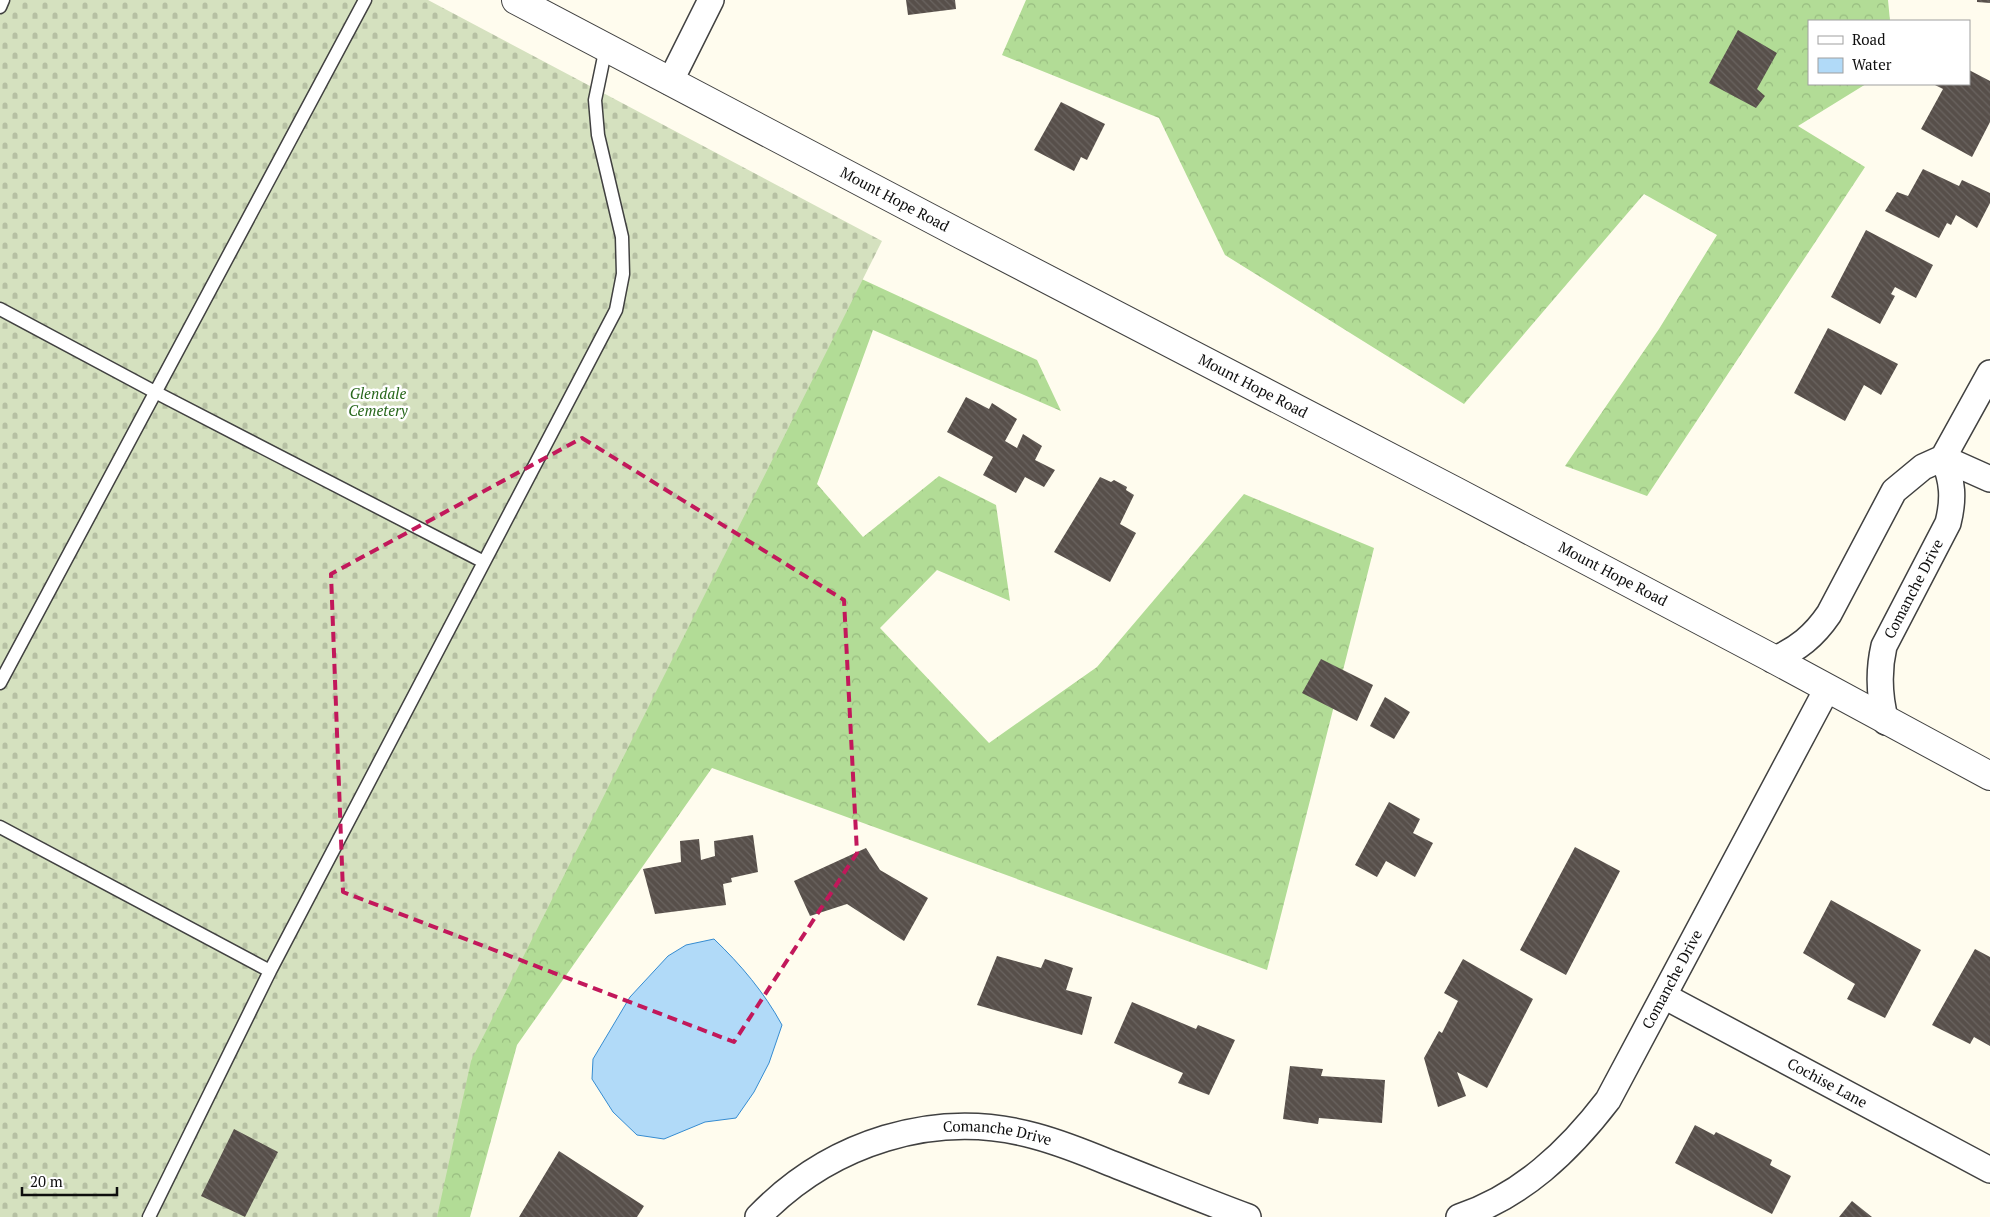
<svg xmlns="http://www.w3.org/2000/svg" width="1990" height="1217" viewBox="0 0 1990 1217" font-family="'PT Serif',serif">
<defs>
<pattern id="forest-crowns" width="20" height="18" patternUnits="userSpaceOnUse" patternTransform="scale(1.25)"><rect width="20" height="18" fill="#b2dc96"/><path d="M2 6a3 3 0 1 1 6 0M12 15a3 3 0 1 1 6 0" fill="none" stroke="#98bc80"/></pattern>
<pattern id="cemetery-stones" width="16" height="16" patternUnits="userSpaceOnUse" patternTransform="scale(1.25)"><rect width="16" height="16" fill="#d5e1bf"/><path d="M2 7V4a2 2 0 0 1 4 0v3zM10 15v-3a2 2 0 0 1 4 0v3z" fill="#b6c0a3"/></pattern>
<pattern id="building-back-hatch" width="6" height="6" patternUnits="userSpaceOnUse" patternTransform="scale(1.25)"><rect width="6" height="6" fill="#574f4a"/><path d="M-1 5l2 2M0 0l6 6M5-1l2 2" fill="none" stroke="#6a6460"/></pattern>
</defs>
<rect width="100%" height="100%" fill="#fffcee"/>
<path fill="url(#forest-crowns)" d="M1026,0H1888L1890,21H1809V84H1866L1798,126L1865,167L1647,496L1565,466L1659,329L1717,235L1644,194L1464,404L1225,255L1159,118L1002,55Z
M736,221L1037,360L1061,411L873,330L817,484L863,537L939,476L996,505L1010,601L937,570L880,628L989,743L1097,667L1244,494L1374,548L1267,970L712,768L517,1045L470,1217H269Z"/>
<path fill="url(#cemetery-stones)" d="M0,0H428L882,241L471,1061L437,1217H0Z"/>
<path fill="#b1daf8" stroke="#368cd1" d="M714,939C741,965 764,992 782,1025L769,1063L754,1092L736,1118L705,1122L664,1139L637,1135L613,1112L592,1079L593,1059L630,997L668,956L686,945Z"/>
<path fill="url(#building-back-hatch)" d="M906,0H955L956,9L908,15Z
M1977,0H1990V3L1977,2Z
M1738,30L1777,53L1757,89L1765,96L1756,108L1709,83Z
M1969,70L1990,81V122L1972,157L1921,129L1943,89L1933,84H1969Z
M1061,102L1105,124L1087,160L1081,157L1074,171L1034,150Z
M1923,169L1959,186L1962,180L1990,193V203L1977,228L1956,215L1951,225L1947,223L1939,238L1885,211L1897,192L1908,196Z
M1866,230L1933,265L1916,298L1895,287L1891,294L1895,296L1880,324L1831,297Z
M1828,328L1898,364L1881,395L1864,385L1845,421L1794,393Z
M966,397L989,409L992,403L1017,419L1005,441L1017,448L1023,434L1042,446L1035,460L1055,470L1044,487L1025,477L1016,493L983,475L993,457L947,432Z
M1100,477L1111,482L1114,480L1127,487L1126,490L1134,495L1120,524L1136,533L1110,582L1054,552Z
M1321,659L1373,685L1357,721L1302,693Z
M1385,697L1410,712L1394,739L1370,726Z
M1389,802L1420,819L1413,833L1433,843L1415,877L1386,861L1377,877L1355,865Z
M753,835L758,872L731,878L732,882L723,884L726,905L655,914L643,869L681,862L680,841L699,839L701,860L715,856L714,841Z
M1575,847L1620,871L1566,975L1520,950Z
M866,848L880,870L928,898L904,941L847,904L810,916L794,881Z
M1831,900L1921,950L1885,1018L1847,999L1855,984L1803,953Z
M1975,949L1990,957V1046L1974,1037L1970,1044L1932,1025Z
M997,956L1041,968L1045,959L1073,968L1066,990L1092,997L1082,1035L977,1005Z
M1463,959L1533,999L1487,1088L1457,1072L1466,1096L1438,1107L1424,1058L1439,1031L1442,1033L1458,1001L1444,993Z
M1132,1002L1196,1029L1198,1025L1235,1040L1209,1095L1178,1083L1183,1073L1114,1043Z
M1290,1066L1323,1069L1321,1076L1385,1080L1382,1123L1319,1118L1318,1124L1283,1119Z
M1695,1125L1714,1135L1716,1132L1772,1160L1770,1165L1791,1176L1772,1214L1675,1163Z
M234,1129L278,1152L245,1217L201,1196Z
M559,1151L644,1206L637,1217H519Z
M1852,1201L1872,1217H1839Z"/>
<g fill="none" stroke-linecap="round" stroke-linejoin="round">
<g stroke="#414141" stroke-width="15">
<path id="service" d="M0,7L3,0
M0,309L155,392L484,562
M0,683L365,0
M0,827L270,971
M149,1217L270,971L616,310L623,274L622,237L598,135L595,100L606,47"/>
</g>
<g stroke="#414141" stroke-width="28">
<g id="minor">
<path d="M670,82L711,0"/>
<path d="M1943,458L1990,479"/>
<path d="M1773,660C1798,649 1814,636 1829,614L1894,491L1923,467L1943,458L1990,373"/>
<path id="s1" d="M1886,722C1879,696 1878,672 1884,646L1948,523C1954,499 1953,481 1943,458"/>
<path id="s2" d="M1664,996L1990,1170"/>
<path id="s3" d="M758,1217C829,1143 935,1108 1035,1136C1061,1143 1086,1153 1110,1163C1156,1181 1202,1200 1248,1217"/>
<path id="s4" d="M1459,1217C1522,1196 1569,1151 1608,1100L1827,689"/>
</g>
</g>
<g stroke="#414141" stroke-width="30">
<g id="tertiary">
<path id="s5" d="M516,0L962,235L1455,491L1768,656L1990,776"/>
</g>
</g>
<use href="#service" stroke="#fff" stroke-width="12"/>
<use href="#minor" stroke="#fff" stroke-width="25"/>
<use href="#tertiary" stroke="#fff" stroke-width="28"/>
</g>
<path fill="none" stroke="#c2185b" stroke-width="4" stroke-dasharray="10 6" stroke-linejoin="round" d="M582,438L844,600L857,853L734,1042L343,892L331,574Z"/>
<g text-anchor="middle" stroke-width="5" stroke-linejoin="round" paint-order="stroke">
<g font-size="15" fill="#0e0e0e" stroke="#fff">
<text dy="5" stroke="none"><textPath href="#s5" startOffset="428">Mount Hope Road</textPath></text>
<text dy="5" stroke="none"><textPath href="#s5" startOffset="832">Mount Hope Road</textPath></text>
<text dy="5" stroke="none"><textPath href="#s5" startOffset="1238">Mount Hope Road</textPath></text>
<text dy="5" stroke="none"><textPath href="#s1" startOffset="141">Comanche Drive</textPath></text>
<text dy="5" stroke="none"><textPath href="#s4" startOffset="329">Comanche Drive</textPath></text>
<text dy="5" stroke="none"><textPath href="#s2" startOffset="185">Cochise Lane</textPath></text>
<text dy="5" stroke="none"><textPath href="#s3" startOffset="265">Comanche Drive</textPath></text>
</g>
<g font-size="15" font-style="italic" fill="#28671c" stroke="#fff">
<text x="378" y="399">Glendale<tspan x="378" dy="17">Cemetery</tspan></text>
</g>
</g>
<rect x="1808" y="20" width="162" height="65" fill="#ffffff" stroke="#9f9f9f"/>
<rect x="1818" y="36" width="25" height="8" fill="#ffffff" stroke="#9f9f9f"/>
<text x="1852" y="45" font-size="15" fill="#0e0e0e">Road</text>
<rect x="1818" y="58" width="25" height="15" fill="#b1daf8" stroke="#9f9f9f"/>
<text x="1852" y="70" font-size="15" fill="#0e0e0e">Water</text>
<path d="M22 1187v8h95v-8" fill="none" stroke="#0e0e0e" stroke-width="2.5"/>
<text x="30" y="1187" font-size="15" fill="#0e0e0e" stroke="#ffffff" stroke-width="4" paint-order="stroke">20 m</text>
</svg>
